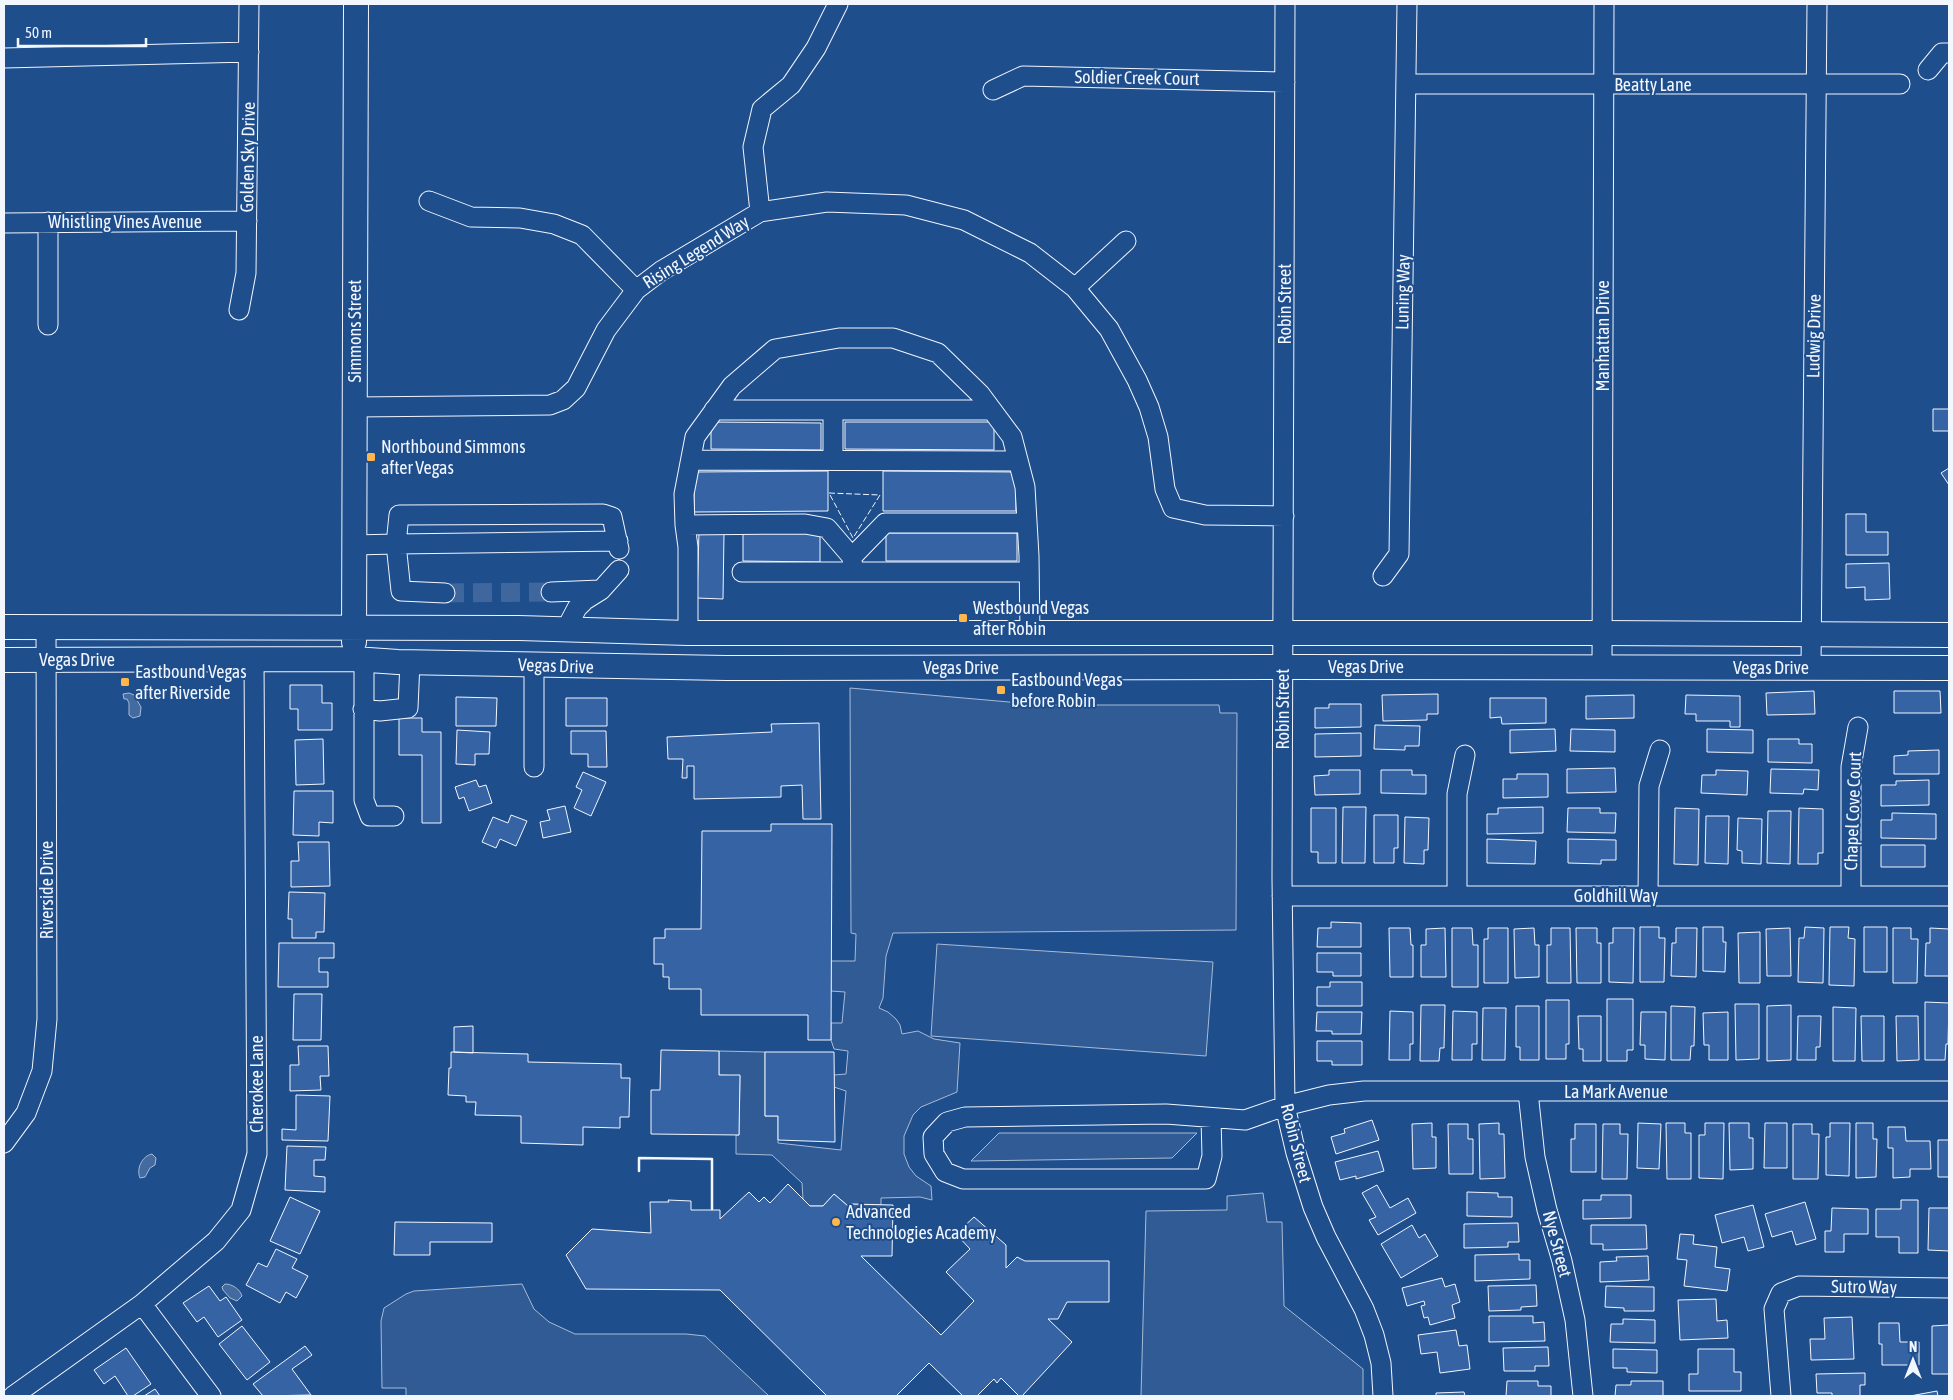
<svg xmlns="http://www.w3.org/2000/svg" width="1953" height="1400" viewBox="0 0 1953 1400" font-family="'Asap Condensed',sans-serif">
<rect width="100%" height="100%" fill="#1f4e8c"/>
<path fill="#305b95" stroke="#a8bbd7" d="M850,688L1043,705H1219L1220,713H1237L1236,930L893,933L886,956L883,998L879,1008L888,1012L896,1019L900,1025L902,1034L918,1031L934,1039L960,1043L957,1092L921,1107L913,1115L904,1136V1154L909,1167L916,1176L931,1186L932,1200L920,1197L881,1198V1205L849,1204L848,1206L834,1194L823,1206H810L803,1199L802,1183L772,1155L736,1154V1135H739L740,1076L719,1075V1051L765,1052V1116H778V1143L841,1150L846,1091L834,1087V1075L846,1074L848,1051L834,1049L831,1040V1023H842L845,992L831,991V961H855L856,934L851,933Z
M937,944L1213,962L1206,1056L931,1036Z
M999,1133H1197L1172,1158L971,1161Z
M1263,1193L1267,1222H1282L1284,1306L1363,1369V1396H1141L1146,1211L1227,1210V1196Z
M522,1284L534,1309L549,1322L575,1334H686L705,1336L769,1396H406V1388H382L381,1321L384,1308L406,1294L414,1291Z"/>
<path fill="#446ba0" stroke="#a8bbd7" d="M129,693L134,695L141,707L140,716L133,718L129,715V703L127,699H124L123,694Z
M152,1154L156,1158L155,1165L150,1168L145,1177L140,1178C136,1169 142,1156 152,1154Z
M225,1284C232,1284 240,1289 242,1296L237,1301L230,1298L223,1290L222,1287Z"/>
<path fill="#3563a3" stroke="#f2f6ff" d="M1933,409H1949V431H1933Z
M711,422L821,423V450L711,449Z
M845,422H994V450L845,449Z
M1949,468V485L1941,473Z
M828,471V511L694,512V472Z
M883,471L1016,472V511H883Z
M1846,514H1866V532H1888V555H1846Z
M699,532L724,533L723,599L697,598Z
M743,533H820V562L743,561Z
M886,533H1017V561H886Z
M1889,563L1890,599L1865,600V587L1846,588V564Z
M290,685H322V703H332V730H298V709H290Z
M1814,691L1815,714L1767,715L1766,693Z
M1894,691H1940L1941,713H1894Z
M1438,694V714H1427V720L1383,721L1382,695Z
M1634,695V718L1586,719V696Z
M1686,695L1740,696V727H1730V721H1696V714H1685Z
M456,697L497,698L496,726H456Z
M566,698H607V726H566Z
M1490,698H1546V723L1502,724L1501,717L1490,718Z
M1329,704H1361V727L1315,728V708H1329Z
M399,718H422V732H441V823H422V755H399Z
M819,723L821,819H803L802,785L781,786V797L694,799V766H687V778H682L683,759H668L667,737L772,732L771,724Z
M1375,725L1420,726L1419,746H1405V750L1374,749Z
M1555,729L1556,751L1510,753V730Z
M1571,729L1615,730V752L1570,751Z
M1707,729L1753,730V753L1707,752Z
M457,730L490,732L489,754H475V765L456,764Z
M571,731H606L607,767H588V754H571Z
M1361,733V756L1315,757V734Z
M323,739L324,784L296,785L295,740Z
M1768,739H1799V744H1812V763L1768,762Z
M1939,750V774H1894V756L1908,755V751Z
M1615,768L1616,792L1567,793V769Z
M1771,769L1819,770L1818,790L1804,789L1803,794L1770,793Z
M1329,770H1360V794L1315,795L1314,776L1329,775Z
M1381,770H1412V775H1426V794L1381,793Z
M1716,770L1748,771L1747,795L1701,793L1702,775H1716Z
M583,772L606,782L591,816L574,808L582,790L576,787Z
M1517,774H1548V797L1503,798V779H1517Z
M476,780L479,787L486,785L492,803L469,811L464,797L459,799L455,787Z
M1929,780V805L1881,806V785H1896V781Z
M294,791H333V823L319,822V836L293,835Z
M565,806L571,832L543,838L540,822L550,820L547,810Z
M1343,807H1366L1365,863H1342Z
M1543,807V833L1487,834V814H1498V808Z
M1311,808H1336V863H1318V852H1311Z
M1568,808H1600V813H1616L1615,833L1567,832Z
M1675,808L1699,809L1698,865L1674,864Z
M1799,808L1823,809V853H1818V864H1798Z
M1768,811H1791L1790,864L1767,863Z
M1892,813L1936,814V839L1881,838V820H1892Z
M511,815L527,821L516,846L500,839L496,848L482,842L493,817L508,823Z
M1374,815H1398V848H1394V863H1374Z
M1706,816H1729L1728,864L1705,863Z
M1405,817L1429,818L1428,850H1424V864L1404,863Z
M1738,818L1762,819L1761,864L1742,863V851L1737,850Z
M771,824H832L831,1040H808V1015H701V989H669V977H663V964H654V938H665V929H701L702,831H771Z
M1487,839L1536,841L1535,864L1487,863Z
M1568,839L1616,840V860H1601V864L1568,863Z
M298,842H329L330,886L291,887V861H299Z
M1881,845H1925V867H1881Z
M289,892L325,893L324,932H316V938H292V919H288Z
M1331,922L1361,923V947H1317L1318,928H1331Z
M1640,927H1659V938H1665L1664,982H1640Z
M1703,927H1723V942H1726L1725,972L1703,971Z
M1805,927L1824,928L1823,983L1798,982L1799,938H1804Z
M1830,927H1849L1848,938L1855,939L1854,986L1829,985Z
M1864,927H1887V972H1864Z
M1389,928H1410L1411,945H1413V977H1390Z
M1445,928L1446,977H1421V945H1426V929Z
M1452,928H1472L1473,945H1478V987H1452Z
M1488,928H1508V983H1484V939H1488Z
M1534,928L1535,945H1539V977L1515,978L1514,929Z
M1551,928H1570L1571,983H1547V945H1551Z
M1576,928H1597V943H1601V983H1577Z
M1613,928H1634L1633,983L1609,982V943H1613Z
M1676,928H1697L1696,977L1671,976L1672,943H1676Z
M1790,928L1791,976H1767L1766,929Z
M1893,928H1911V939H1918L1917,983H1893Z
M1930,928L1949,929V976H1925L1926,943H1930Z
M1760,932V983H1739L1738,933Z
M279,943H334V958H319V972H328V987H278Z
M1317,953H1361V976H1333V972H1317Z
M1330,982H1362V1006H1317V987H1330Z
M294,994H322L321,1040H293Z
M1607,999H1633V1050H1627V1061H1607Z
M1546,1000H1569V1044H1566V1059H1546Z
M1925,1002L1949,1003L1948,1044H1946L1945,1060H1925Z
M1735,1004H1759V1059L1736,1060Z
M1421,1005H1445L1444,1048H1440L1439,1061H1420Z
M1791,1005V1060L1767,1061V1006Z
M1516,1006H1539V1060H1520V1047H1516Z
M1671,1006L1695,1007L1694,1046H1691L1690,1060H1671Z
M1833,1007L1856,1008L1855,1061H1833Z
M1483,1008H1506L1505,1060H1482Z
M1390,1011L1413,1012V1044H1410V1060H1389Z
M1453,1011L1477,1012V1044H1472V1060H1452Z
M1317,1012H1362L1361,1034H1332V1031H1316Z
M1641,1012H1666L1665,1060L1645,1059V1045H1640Z
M1728,1012V1060H1709V1045H1704L1703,1013Z
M1578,1016H1601V1061H1583V1049H1579Z
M1798,1016H1821L1820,1047H1816V1060H1797Z
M1861,1016H1884V1061H1862Z
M1896,1016H1918L1919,1060L1897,1061Z
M473,1026V1053L454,1052V1027Z
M1317,1041H1362V1065H1332V1061H1317Z
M298,1046H328L329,1076H320L321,1090L290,1091V1065H299Z
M661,1050L719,1051V1075H740L739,1135L651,1134V1090H660Z
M451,1052L528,1054V1062L621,1064V1078H630L629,1117H620V1128L583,1127V1145L521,1143V1116L475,1115L476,1102H466V1096L448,1095L449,1068H451Z
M765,1052H834L835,1142L778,1140V1116H765Z
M296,1095L330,1096L328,1141L282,1140V1129L296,1130Z
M1372,1120L1379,1140L1336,1154L1331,1137L1345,1133L1344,1129Z
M1432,1123V1137H1436V1168L1413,1169L1412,1124Z
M1499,1123V1134H1504L1505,1178L1480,1179L1479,1124Z
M1638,1123L1661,1124L1659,1169L1637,1168Z
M1666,1123H1685V1133H1691V1179H1667Z
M1705,1123H1724L1723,1179L1699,1178V1135H1705Z
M1729,1123H1749V1138H1753V1169L1730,1170Z
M1765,1123H1787V1168H1764Z
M1830,1123H1850L1849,1176L1826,1175V1137H1830Z
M1856,1123H1873V1139H1877L1876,1177L1856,1178Z
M1448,1124H1468V1139H1473V1174H1449Z
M1575,1124H1596V1172H1571V1139H1575Z
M1603,1124H1620V1134H1628L1627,1179H1602Z
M1793,1124H1812V1134H1819L1818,1179H1793Z
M1888,1127H1905L1906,1141H1930L1931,1169H1910V1177L1893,1178V1148H1888Z
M1938,1140H1949V1177H1938Z
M287,1146L326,1147L325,1160H314V1176L325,1177V1192L285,1190Z
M1378,1151L1384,1171L1356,1179V1176L1340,1180L1335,1162Z
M788,1184L810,1206H823L834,1194L848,1206L849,1204L893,1205L892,1256H861L941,1335L974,1301L946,1272L970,1249L956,1234L974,1217L1006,1245V1268L1017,1257L1025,1261H1109V1302H1067L1058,1319H1048L1072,1342L1022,1396H1019L1001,1378L997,1383L994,1379L977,1396H963L929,1363L896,1396H827L720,1290L586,1289L566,1255L592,1229L651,1233L650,1202H669L668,1200L691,1201V1210H720V1219L749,1192L759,1202L764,1197L770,1203Z
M1377,1185L1390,1208L1408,1198L1416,1213L1378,1235L1369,1220L1376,1217L1362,1193Z
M1467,1192L1498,1193V1197H1512V1217L1467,1216Z
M1601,1195H1631V1218L1583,1219V1200H1601Z
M290,1197L320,1211L300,1254L270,1241Z
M1901,1200H1918V1253H1899V1237H1876V1209H1901Z
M1805,1202L1816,1239L1796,1245L1792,1231L1772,1237L1765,1214Z
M1753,1205L1764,1247L1748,1251L1744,1237L1722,1243L1715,1215Z
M1832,1208L1868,1209V1234H1844V1252H1825V1231H1831Z
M1929,1208H1949V1251L1928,1250Z
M395,1222L492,1223V1242H430V1255H394Z
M1518,1223L1519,1242H1508V1247L1464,1248V1224Z
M1412,1225L1419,1238L1425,1234L1438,1256L1401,1278L1381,1244Z
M1591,1225H1646L1647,1249L1603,1250V1244H1591Z
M1680,1234L1694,1235L1693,1244L1717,1247L1715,1267L1730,1269L1727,1291L1684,1286L1687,1260L1677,1259Z
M276,1249L297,1259L292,1268L308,1276L296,1298L286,1292L280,1303L246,1285L258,1263L267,1267Z
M1519,1254V1260H1530V1279L1475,1281V1255Z
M1648,1256L1649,1280L1600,1282V1262L1617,1261L1616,1257Z
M1442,1278L1445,1287L1455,1284L1460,1302L1452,1305L1455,1318L1430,1325L1428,1317L1424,1318L1421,1306L1425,1305L1424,1301L1407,1306L1402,1288Z
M1536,1285L1537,1306L1521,1307V1310L1489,1311L1488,1286Z
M209,1286L220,1301L226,1297L242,1320L218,1337L204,1317L197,1322L183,1303Z
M1606,1286L1654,1287V1311H1624V1308L1605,1307Z
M1716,1299L1717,1321L1727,1320L1728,1338L1680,1340L1678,1300Z
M1489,1316H1533V1323L1544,1322L1545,1341L1489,1342Z
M1852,1317L1854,1359L1811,1360L1810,1339H1825L1824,1318Z
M1623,1319L1655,1320V1343L1610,1342L1611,1324H1623Z
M1879,1323H1899L1900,1342H1919V1365H1882V1344H1879Z
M1949,1325V1374H1932V1326Z
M242,1326L270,1362L247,1380L219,1344Z
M1456,1330L1459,1346L1467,1345L1470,1369L1440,1373L1437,1352L1421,1354L1418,1335Z
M305,1346L312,1355L292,1369L311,1395L263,1396L253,1384Z
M1548,1347L1549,1366H1535V1371H1504L1503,1348Z
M126,1348L151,1384L133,1396H128L115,1376L104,1384L94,1370Z
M1613,1349L1657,1350V1373L1627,1372V1368H1613Z
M1698,1349H1734V1372H1741V1391H1689V1374H1698Z
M1865,1373V1385H1860V1396H1832V1393H1817L1816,1374Z
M1507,1381H1538V1386H1551V1396H1506Z
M1631,1381H1663V1396H1615L1616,1385H1631Z
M155,1389L160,1396H144Z
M1937,1391L1938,1396H1910Z
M1464,1392L1465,1396H1436V1393Z"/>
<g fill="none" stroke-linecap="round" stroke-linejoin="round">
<path stroke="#3f679d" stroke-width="19" stroke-dasharray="19 9" stroke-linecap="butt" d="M445,593L551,592"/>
<g stroke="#f2f6ff" stroke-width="21">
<path id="minor" d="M1285,4L1282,879L1285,1106L1296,1153L1313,1207L1326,1237L1364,1309L1374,1335L1381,1363L1383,1396
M4,58L249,52
M1928,70L1942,53H1949
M1407,84H1900
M993,90L1023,76L1285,82
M429,201L471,217L520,218L554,224L582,235L636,290
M760,212L753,147L762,109L791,85L816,48L838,4
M48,222V325
M4,223L247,221
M1075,288L1126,241
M239,310L246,273L249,4
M355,407L550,405L563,400L576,388L606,330L636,290L661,271L760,212L827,202L906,205L964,220L1030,253L1075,288L1109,329L1137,380L1149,407L1158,437L1165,489L1173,508L1205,515L1284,516
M714,410H991
M833,410V460
M691,460L1018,461
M685,525L805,524L827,528L852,557L853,572H742
M354,545L396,544L399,515L603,514L612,517L619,549
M852,557L885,523H1027
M853,572H1029
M1383,576L1399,554L1407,4
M551,592L600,590
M445,593L401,591L396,544L618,541
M566,629L577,608L585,600L601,590L619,570
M688,633V547L685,525L684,494L695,437L732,386L775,349L839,338H893L938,353L980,394L1012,437L1025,487L1029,556L1030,633
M364,660V800L370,816H394
M534,665V767
M1602,667L1604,4
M1811,668L1817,4
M363,709L380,711L408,708L410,662
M1282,896H1949
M1457,896V794L1465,755
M1648,896L1649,786L1660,750
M1851,896V767L1858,727
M1528,1092L1535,1157L1547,1210L1562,1261L1575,1320L1583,1396
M1211,1118L1212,1156L1206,1179H963L945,1172L934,1154L933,1137L947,1122L965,1117L1166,1114L1245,1120L1285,1106L1329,1095L1364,1091H1949
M4,1143L26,1113L42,1071L47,1019L46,627
M142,1304L211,1396
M13,1396L142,1304L216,1241L241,1210L257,1154L254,660
M1781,1396L1774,1309L1781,1293L1799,1286L1949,1288"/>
</g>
<g stroke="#f2f6ff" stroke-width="26">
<path id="major" d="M4,627L519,628L688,633H1602L1949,635
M354,642L356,4
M4,660L354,659L398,662L726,668L1283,667L1949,668"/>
</g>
<use href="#minor" stroke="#1f4e8c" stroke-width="19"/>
<use href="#major" stroke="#1f4e8c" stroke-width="24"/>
<path stroke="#f2f6ff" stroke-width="1" stroke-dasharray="6 2.5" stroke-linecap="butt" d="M829,493L880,495L853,538Z"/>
<path stroke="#f2f6ff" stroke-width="2.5" d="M639,1171V1158L712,1159V1209"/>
</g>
<g fill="#ffb74d" stroke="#1f4e8c" stroke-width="2">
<rect x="366" y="452" width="10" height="10" rx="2.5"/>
<rect x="958" y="613" width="10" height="10" rx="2.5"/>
<rect x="120" y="677" width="10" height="10" rx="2.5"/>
<rect x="996" y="685" width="10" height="10" rx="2.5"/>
<circle cx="836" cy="1222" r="5"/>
</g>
<g text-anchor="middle" stroke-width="4" stroke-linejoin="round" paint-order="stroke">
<g font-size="18" fill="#f2f6ff" stroke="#1f4e8c">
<text transform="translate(1137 78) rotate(1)" y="6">Soldier Creek Court</text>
<text x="1653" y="91">Beatty Lane</text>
<text transform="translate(248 157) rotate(-89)" y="6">Golden Sky Drive</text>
<text x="125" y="228">Whistling Vines Avenue</text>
<text transform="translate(696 252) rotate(-32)" y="6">Rising Legend Way</text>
<text transform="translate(1403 292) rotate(-89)" y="6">Luning Way</text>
<text transform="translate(1285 304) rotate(-90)" y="6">Robin Street</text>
<text transform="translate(355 331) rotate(-90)" y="6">Simmons Street</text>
<text transform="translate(1603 336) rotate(-90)" y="6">Manhattan Drive</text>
<text transform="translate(1814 336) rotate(-89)" y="6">Ludwig Drive</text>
<text x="77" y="666">Vegas Drive</text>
<text transform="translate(556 666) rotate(2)" y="6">Vegas Drive</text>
<text x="1366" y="673">Vegas Drive</text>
<text x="961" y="674">Vegas Drive</text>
<text x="1771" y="674">Vegas Drive</text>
<text transform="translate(1283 709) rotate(-90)" y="6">Robin Street</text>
<text transform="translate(1853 811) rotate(-88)" y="6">Chapel Cove Court</text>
<text transform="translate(47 890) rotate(-90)" y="6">Riverside Drive</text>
<text x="1616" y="902">Goldhill Way</text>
<text transform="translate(257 1084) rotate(-90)" y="6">Cherokee Lane</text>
<text x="1616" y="1098">La Mark Avenue</text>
<text transform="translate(1296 1143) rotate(76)" y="6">Robin Street</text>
<text transform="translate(1557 1244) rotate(75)" y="6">Nye Street</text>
<text transform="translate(1864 1287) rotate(1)" y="6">Sutro Way</text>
</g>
<g font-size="18" fill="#f2f6ff" stroke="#1f4e8c" text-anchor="start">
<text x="381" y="453">Northbound Simmons<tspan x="381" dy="21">after Vegas</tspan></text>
<text x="973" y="614">Westbound Vegas<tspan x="973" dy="21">after Robin</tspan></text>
<text x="135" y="678">Eastbound Vegas<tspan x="135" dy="21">after Riverside</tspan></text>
<text x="1011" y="686">Eastbound Vegas<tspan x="1011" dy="21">before Robin</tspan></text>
<text x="846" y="1218">Advanced<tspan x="846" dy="21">Technologies Academy</tspan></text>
</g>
</g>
<rect width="1953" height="1400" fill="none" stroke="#f2f6ff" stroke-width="10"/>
<g transform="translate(1913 1360)" stroke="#1f4e8c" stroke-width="4" paint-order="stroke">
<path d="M0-4L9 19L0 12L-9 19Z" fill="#f2f6ff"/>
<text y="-8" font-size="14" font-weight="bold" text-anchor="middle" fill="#f2f6ff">N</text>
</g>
<path d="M18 38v8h128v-8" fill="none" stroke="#f2f6ff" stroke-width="2.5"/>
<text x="25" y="38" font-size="15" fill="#f2f6ff" stroke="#1f4e8c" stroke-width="4" paint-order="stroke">50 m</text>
</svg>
